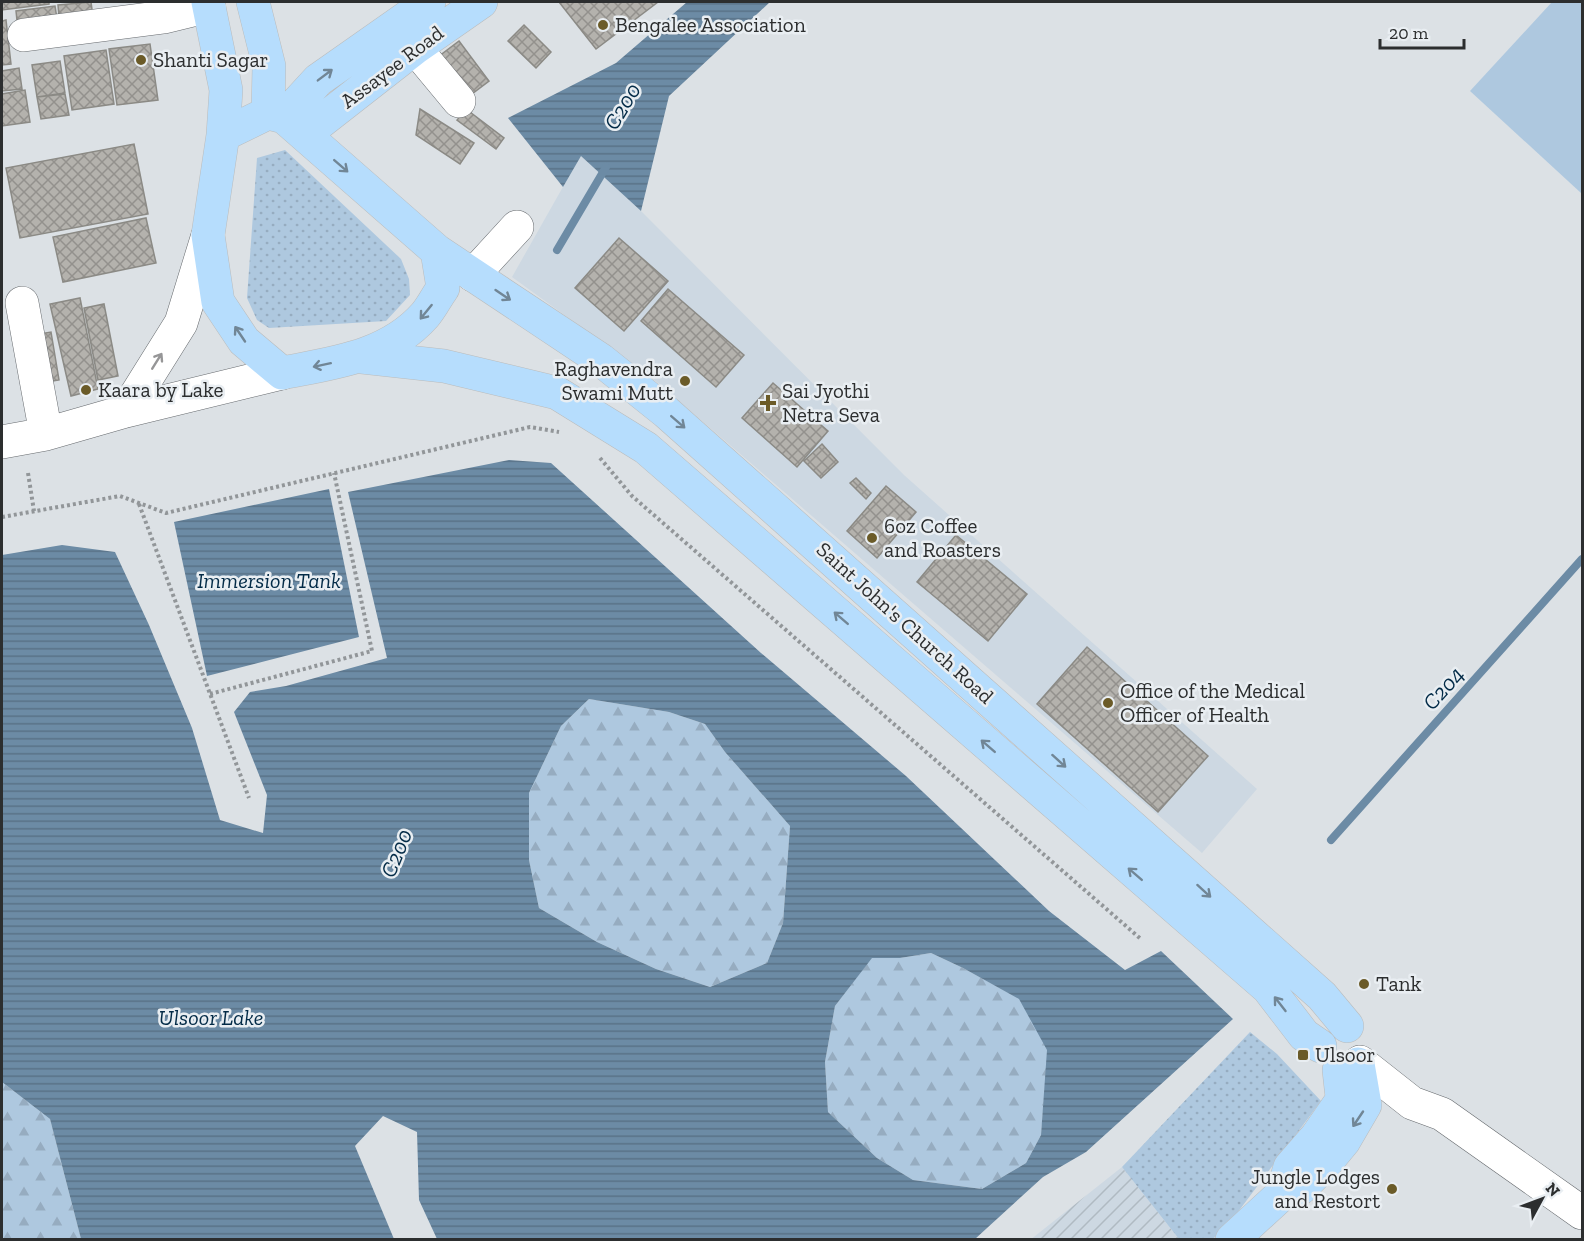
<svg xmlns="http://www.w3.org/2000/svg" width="1584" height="1241" viewBox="0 0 1584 1241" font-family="'Zilla Slab',serif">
<defs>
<pattern id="industrial-furrows" width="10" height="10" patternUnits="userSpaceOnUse" patternTransform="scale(1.5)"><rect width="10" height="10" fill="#cdd8e2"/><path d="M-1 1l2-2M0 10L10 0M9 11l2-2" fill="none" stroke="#b0bac2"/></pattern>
<pattern id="forest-firs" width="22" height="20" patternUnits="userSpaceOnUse" patternTransform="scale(1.5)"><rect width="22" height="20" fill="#aec8df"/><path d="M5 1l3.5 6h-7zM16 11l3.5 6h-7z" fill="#96acc0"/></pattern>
<pattern id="park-dots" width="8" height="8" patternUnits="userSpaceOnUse" patternTransform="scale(1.5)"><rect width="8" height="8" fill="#aec8df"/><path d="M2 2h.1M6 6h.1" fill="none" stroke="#96acc0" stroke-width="1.8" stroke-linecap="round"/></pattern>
<pattern id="water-rules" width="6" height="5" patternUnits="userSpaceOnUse" patternTransform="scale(1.5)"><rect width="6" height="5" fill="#6c8ba5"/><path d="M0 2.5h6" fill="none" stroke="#597287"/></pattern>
<pattern id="building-cross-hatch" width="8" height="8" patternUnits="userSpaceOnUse" patternTransform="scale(1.5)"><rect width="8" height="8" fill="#b4b2ad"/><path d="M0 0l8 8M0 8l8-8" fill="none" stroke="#93918d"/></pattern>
</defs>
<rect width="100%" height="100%" fill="#dce1e5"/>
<path fill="#cdd8e2" d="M581,155L641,211L904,475L1257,789L1202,853L658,383L512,277Z"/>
<path fill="url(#industrial-furrows)" d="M1122,1167L1179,1239L1030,1240Z"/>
<path fill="#aec8df" d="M1552,2H1582L1581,193L1470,91Z"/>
<path fill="url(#forest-firs)" d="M589,699L669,712L705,724L725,752L790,826L783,923L767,963L710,987L656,969L597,942L539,908L529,860V793L561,726Z
M931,953L963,968L1020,999L1048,1050L1041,1135L1026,1163L982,1189L913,1180L877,1158L828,1112L825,1062L835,1006L872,957L900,958Z
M2,1082L50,1119L81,1239H2Z"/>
<path fill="url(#park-dots)" d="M285,150L401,259L409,279L410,295L386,321L269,328L257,320L247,298L257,158Z
M1250,1032L1277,1054L1321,1101L1223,1232L1212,1239H1179L1122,1167Z"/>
<path fill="url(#water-rules)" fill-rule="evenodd" d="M687,2H770L669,96L641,211L581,156L563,187L508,118L616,63Z
M509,460L551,463L761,653L906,776L1049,911L1125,970L1161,951L1233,1019L1086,1152L1043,1177L975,1239H437L419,1200L417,1132L383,1116L355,1146L394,1239H81L50,1119L2,1082V555L62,545L115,552L149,625L192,728L220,820L263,833L267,795L234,712L250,692L286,686L387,658L348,492ZM589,699L669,712L705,724L725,752L790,826L783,923L767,963L710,987L656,969L597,942L539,908L529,860V793L561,726ZM931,953L963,968L1019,999L1047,1050L1041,1135L1026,1163L982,1189L913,1180L877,1158L828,1112L825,1062L835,1006L872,958H900Z
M329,489L359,637L207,676L174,522Z"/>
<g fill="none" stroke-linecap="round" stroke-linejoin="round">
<path stroke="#6c8ba5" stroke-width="8" d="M557,250L606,167
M1331,840L1582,559"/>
</g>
<path fill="url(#building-cross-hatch)" stroke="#8b8a85" stroke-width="1.5" d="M2,2H49V4L2,10Z
M91,2L94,24L60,28L58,5Z
M559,2H658L596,49Z
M55,6L58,25L18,30L16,11Z
M6,20L11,64L2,65V21Z
M524,25L551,52L536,68L508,41Z
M459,41L489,81L468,97L438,57Z
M150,44L158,100L117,105L109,49Z
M106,50L114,104L72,110L64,56Z
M60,61L65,93L37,97L32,65Z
M19,68L22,89L2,91V71Z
M25,90L30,122L2,126V94Z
M65,94L69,115L41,119L37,97Z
M420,109L474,143L460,164L416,135Z
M466,109L504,138L496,149L457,120Z
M134,144L148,214L20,238L6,168Z
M146,218L156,263L63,282L53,237Z
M619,238L668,281L624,331L575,288Z
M668,289L744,355L716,387L641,321Z
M80,298L98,389L71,396L50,304Z
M104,304L118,376L98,380L84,308Z
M51,332L59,380L42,383L33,335Z
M773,383L828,431L797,467L742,418Z
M822,444L838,462L821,478L804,461Z
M856,478L871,493L866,499L850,483Z
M886,486L916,512L877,558L847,531Z
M956,535L1027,594L988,641L917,582Z
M1087,647L1208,756L1158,812L1037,704Z"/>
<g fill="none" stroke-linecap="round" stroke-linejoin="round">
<g stroke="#666a6e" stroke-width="34">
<path id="minor" d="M24,35L164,17L209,6
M415,48L459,101
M473,275L517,227
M22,303L46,434
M126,411L181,323L208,235
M2,442L46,434L126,411L282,373
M1360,1062L1412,1103L1442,1114L1582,1213"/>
</g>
<g stroke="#bbbcbc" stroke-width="34">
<path id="major" d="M208,2L226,90L223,135L208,235L218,302L244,341L282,373C333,363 388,357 425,315C432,307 437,296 443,288L437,251L284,117L268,113L223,135
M253,2L269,66L268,113
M284,117L318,80L429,2
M305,134L415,48L481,2
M437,251L601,360L666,412L1322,996L1347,1026
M362,357L444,366L557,393L646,448L1268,988L1304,1035L1320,1046
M1282,1194L1290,1167L1317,1136L1340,1103L1342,1097L1339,1070
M1232,1240L1282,1194L1301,1188L1325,1164L1344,1141L1365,1105L1358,1064"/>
</g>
<path stroke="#929699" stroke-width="4" stroke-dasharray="3 3" stroke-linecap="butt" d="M600,458L632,496L1142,940
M28,473L34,511
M139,504L249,798
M2,517L120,496L166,513L530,427L559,432
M210,694L372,651L334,473"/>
<use href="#minor" stroke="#fff" stroke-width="33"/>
<use href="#major" stroke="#b6ddfd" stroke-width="33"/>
</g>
<defs><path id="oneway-shaft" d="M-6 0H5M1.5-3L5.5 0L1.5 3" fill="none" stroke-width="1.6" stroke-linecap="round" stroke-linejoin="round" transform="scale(1.5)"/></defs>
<g stroke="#718696">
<use href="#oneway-shaft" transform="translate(325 75) rotate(-37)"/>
<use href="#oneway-shaft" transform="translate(341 166) rotate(41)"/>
<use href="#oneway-shaft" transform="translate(503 295) rotate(34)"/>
<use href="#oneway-shaft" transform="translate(426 312) rotate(129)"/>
<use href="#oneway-shaft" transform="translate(240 334) rotate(-124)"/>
<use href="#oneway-shaft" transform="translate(322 365) rotate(168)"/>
<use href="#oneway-shaft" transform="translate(678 422) rotate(41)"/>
<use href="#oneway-shaft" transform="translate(841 618) rotate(-139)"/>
<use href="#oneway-shaft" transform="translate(988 746) rotate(-139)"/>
<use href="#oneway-shaft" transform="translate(1059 761) rotate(42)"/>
<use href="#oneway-shaft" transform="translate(1135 874) rotate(-139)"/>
<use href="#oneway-shaft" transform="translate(1204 891) rotate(42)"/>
<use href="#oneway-shaft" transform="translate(1280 1004) rotate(-128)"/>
<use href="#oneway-shaft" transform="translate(1358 1119) rotate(124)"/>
</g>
<use stroke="#969697" href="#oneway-shaft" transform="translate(157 361) rotate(-58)"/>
<g fill="#6b5b28" stroke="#e9eef2" stroke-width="2">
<circle cx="603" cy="25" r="6"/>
<circle cx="141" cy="60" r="6"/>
<circle cx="685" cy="381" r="6"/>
<circle cx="86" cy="390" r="6"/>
<path d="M765 394h6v6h6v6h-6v6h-6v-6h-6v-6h6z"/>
<circle cx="872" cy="538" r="6"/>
<circle cx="1108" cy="703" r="6"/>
<circle cx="1364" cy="984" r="6"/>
<rect x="1297" y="1049" width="12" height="12" rx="3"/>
<circle cx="1392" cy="1189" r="6"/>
</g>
<g text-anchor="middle" stroke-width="5" stroke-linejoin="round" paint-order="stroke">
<g font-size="21" fill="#2c2e2f" stroke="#e9eef2" text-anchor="start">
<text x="615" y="32">Bengalee Association</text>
<text x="153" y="67">Shanti Sagar</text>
<text x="673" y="376" text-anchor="end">Raghavendra<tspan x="673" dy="24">Swami Mutt</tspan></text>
<text x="98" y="397">Kaara by Lake</text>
<text x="782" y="398">Sai Jyothi<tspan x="782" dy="24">Netra Seva</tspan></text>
<text x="884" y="533">6oz Coffee<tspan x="884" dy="24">and Roasters</tspan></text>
<text x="1120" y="698">Office of the Medical<tspan x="1120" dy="24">Officer of Health</tspan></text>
<text x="1376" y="991">Tank</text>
<text x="1315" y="1062">Ulsoor</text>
<text x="1380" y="1184" text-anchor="end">Jungle Lodges<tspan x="1380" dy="24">and Restort</tspan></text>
</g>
<g font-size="21" fill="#2c2e2f" stroke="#e9eef2">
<text transform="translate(392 67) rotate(-37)" y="7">Assayee Road</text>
<text transform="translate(905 623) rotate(42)" y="7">Saint John's Church Road</text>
</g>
<g font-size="22" font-style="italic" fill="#032b47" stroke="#e9eef2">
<text transform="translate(622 106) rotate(-59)" y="8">C200</text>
<text x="269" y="588">Immersion Tank</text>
<text transform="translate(1443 688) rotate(-48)" y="8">C204</text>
<text transform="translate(396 853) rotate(-68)" y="8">C200</text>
<text x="211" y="1025">Ulsoor Lake</text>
</g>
</g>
<rect width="1584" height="1241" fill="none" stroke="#2c2e2f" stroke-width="6"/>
<g transform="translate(1542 1199) rotate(49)" stroke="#e9eef2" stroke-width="4.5" paint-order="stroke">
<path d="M0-4.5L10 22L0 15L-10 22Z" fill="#2c2e2f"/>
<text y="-9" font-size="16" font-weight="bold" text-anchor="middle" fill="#2c2e2f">N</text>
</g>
<path d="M1380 39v9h84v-9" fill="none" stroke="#2c2e2f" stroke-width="3"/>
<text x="1389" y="39" font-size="18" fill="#2c2e2f" stroke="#e9eef2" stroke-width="4.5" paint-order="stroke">20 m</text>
</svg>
